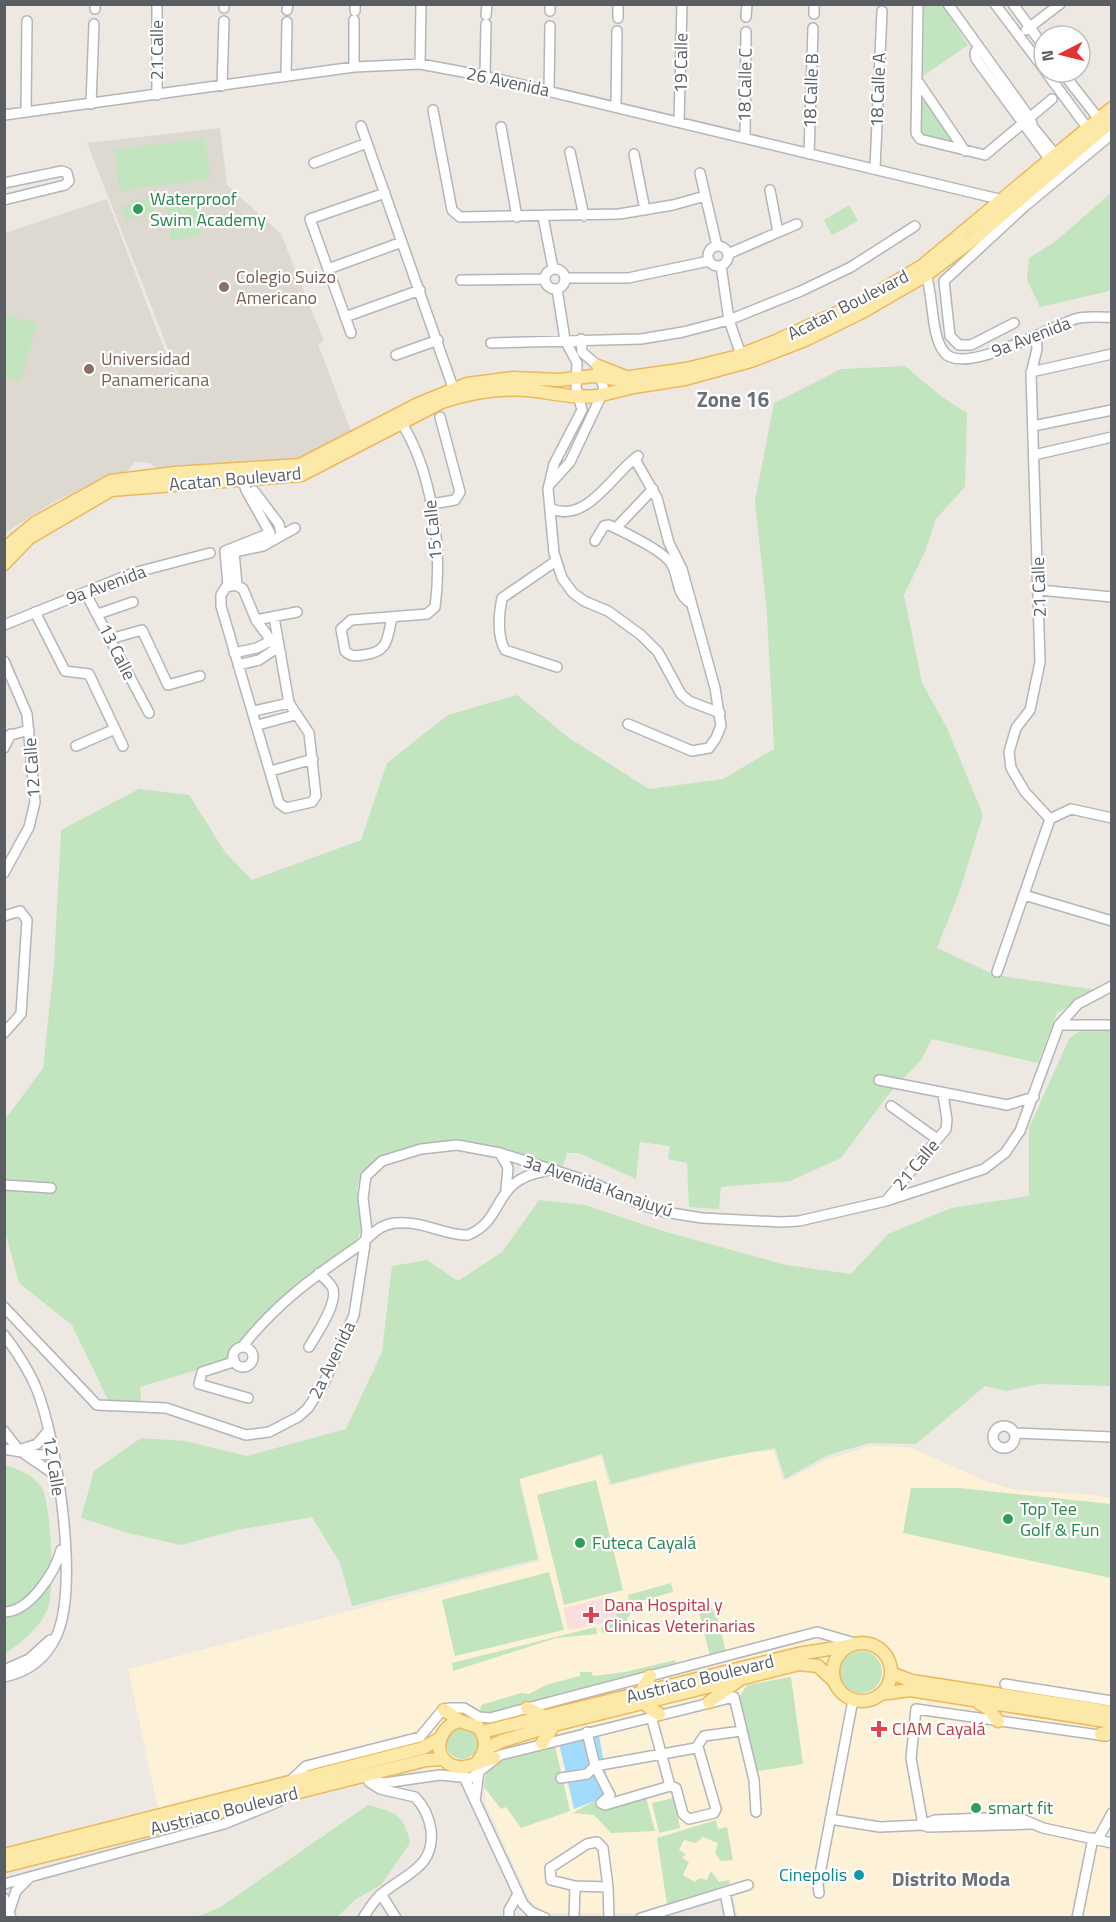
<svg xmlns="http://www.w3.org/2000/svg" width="1116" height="1922" viewBox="0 0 1116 1922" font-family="'Titillium Web',sans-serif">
<rect width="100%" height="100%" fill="#ede9e2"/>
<path fill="#fdf1d7" d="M870,1446L909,1447L988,1482L1016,1490L1096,1495L1111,1499V1917H738L731,1886L635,1913H546L531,1902L486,1805L483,1772L468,1780L452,1781L422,1775L417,1739L158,1809L128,1669L540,1561L520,1479L601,1456L609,1486L746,1452L774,1451L783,1482L829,1459Z"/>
<path fill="#ddd8d0" d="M220,128L227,185L281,234L324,341L318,344L354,439L298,463L160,472L150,463L135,462L125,473L110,475L50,504L5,533V233L107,199L162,344L187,397L87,143Z"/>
<path fill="#fadede" d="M612,1596L617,1621L568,1630L564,1608Z"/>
<path fill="#c2e4bf" d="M924,5H942L968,45L923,76Z
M924,100L953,139L952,143L920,135L921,102Z
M205,138L210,179L120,191L114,150Z
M1111,193L1112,286L1109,291L1040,307L1027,280L1029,258L1056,241Z
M149,196L154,211L126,221L121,207Z
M197,203L198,219L169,222L167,207Z
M849,205L858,221L832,235L824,220Z
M198,220L200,236L171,240L169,224Z
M4,314L37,324L20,382L5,377Z
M905,366L942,397L967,413L965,487L936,519L925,552L904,595L922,683L947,728L983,815L959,893L937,948L995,975L1096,990L1057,1013L1038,1063L932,1039L921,1060L888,1095L841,1158L790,1181L721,1187L719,1209L689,1207L687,1163L668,1159L670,1146L640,1142L636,1179L579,1153H567L562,1169L504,1151L463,1141L444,1140L391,1153L361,1173L357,1189L363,1225L357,1240L281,1299L229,1360L140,1387L141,1401L109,1402L72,1325L19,1283L5,1231L4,1121L43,1068L54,966L61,830L139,789L189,795L225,852L252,880L361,840L387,763L448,715L517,695L569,738L649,789L723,779L774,749L767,614L755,501L774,403L841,369Z
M1111,1029V1386L1040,1384L1006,1391L985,1386L916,1444L870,1443L828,1455L785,1479L775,1448L688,1464L611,1484L602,1454L519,1479L538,1559L352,1606L340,1563L312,1517L237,1530L181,1545L128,1533L81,1518L94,1471L141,1438L185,1441L247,1456L346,1429L382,1352L392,1266L427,1260L458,1281L502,1252L539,1200L585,1205L663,1231L786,1265L851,1274L888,1234L951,1208L1029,1196V1128L1069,1039C1079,1027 1097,1029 1111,1029Z
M5,1465C20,1470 38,1476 44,1493C51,1514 55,1587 48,1608C41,1627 21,1643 5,1654Z
M596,1480L623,1590L564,1605L537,1495Z
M911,1488H959L1111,1504V1578L903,1533Z
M549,1572L564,1630L455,1656L442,1600Z
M671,1583L673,1592L637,1602L621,1630L602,1633L601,1627L604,1623L617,1621L614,1603L629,1599L628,1595Z
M712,1608L719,1622L726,1653L710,1656L699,1612Z
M596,1627L597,1634L556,1638L453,1671L452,1663Z
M840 1672a21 21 0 1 1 42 0a21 21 0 1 1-42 0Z
M675,1660L677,1665L490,1713L480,1711L481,1705L521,1693L529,1694L546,1685L580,1676V1672H592L593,1676L625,1672Z
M791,1677L803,1764L752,1772L738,1699L747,1685Z
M446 1743a16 16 0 1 1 32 0a16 16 0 1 1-32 0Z
M555,1746L570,1811L521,1828L506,1807L501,1809L484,1787C485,1780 484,1773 490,1768C504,1754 536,1751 555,1746Z
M646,1798L655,1831L611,1833L594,1815L573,1813L594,1801L607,1808Z
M674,1798L680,1828L659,1833L652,1803Z
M368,1805C395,1813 404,1813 410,1843L381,1885L356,1899L337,1917H196L219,1908Z
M716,1820L718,1829L727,1827L733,1860L721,1861L715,1853L718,1843L703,1837L696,1843L684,1840L679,1850L686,1854L682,1858L689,1862L683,1875L695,1882L699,1878L707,1880L711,1871L719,1882L729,1880L730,1884L667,1904L657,1838Z"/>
<path fill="#a2dcfc" d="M599,1735L610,1795L574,1809L559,1743Z"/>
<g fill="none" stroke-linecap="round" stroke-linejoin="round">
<g stroke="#b3b5b9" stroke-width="12">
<path id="minor" d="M918,4L916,133L920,139L985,155L1052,99
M948,4L1030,118L1033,127L1059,159
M995,4L1044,69
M1013,4L1044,47
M224,8V4
M95,9V4
M287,10L288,4
M355,11V4
M550,11V4
M814,14V4
M486,15L487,4
M746,17L747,4
M618,18V4
M1026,30L1060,4
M978,46L975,53L976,59L1053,164
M420,64L421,4
M354,67V20
M1046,72L1091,133
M1062,72L1102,123
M286,76L287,22
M485,76L486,24
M917,80L965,151
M222,86L224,21
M549,91L550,26
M157,95V4
M91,104L94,24
M616,107L617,31
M433,110L452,210L460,217L619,214L673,205L705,196
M26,112L27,21
M4,115L354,67L420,64L485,76L1003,200
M679,122L682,4
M361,126L456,396
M501,127L517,217
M745,138L746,32
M570,152L584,216
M634,154L645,210
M809,154L813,28
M314,163L367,143
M875,169L882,11
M700,173L717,246
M4,183L62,171L67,173L69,181L65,185L4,200
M770,190L778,232
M543,217L553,268
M708 256a10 10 0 1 1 20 0a10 10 0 1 1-20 0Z
M728,254L797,224
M721,266L729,320L741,355
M545 279a10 10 0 1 1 20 0a10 10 0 1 1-20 0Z
M328,269L402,242
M925,272C934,294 930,334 944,352C962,377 1050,327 1075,319C1087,315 1099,318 1112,317
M565,278H628L709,261
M461,280L545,279
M557,289L565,340L577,363L576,387L582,410L554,464L548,489L554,553L562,578L573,593L584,601L608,611L641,635L658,652L681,694L689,701L720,713
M345,317L420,290
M1014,323L971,345H959L950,336L944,281L1024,207L1112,134
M351,333L310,219L385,193
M1036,336L1037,349L1031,374L1040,662L1030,710L1016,728L1009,752L1011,768L1025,792L1050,819
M491,343L641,339L683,332L729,320L801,291L851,267L915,226
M396,355L438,340
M1031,372L1112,354
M1033,426L1112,410
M1034,455L1112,437
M551,483L570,462L604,390L598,366L582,352L581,339
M254,491L279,524L281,534
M432,504L455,500L460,492L440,417
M550,508C586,526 614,472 638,456
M616,528L653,489
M595,541L604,526L609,525C624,532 665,551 672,565C679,578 676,593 689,602
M556,561L502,598C499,613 497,636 505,650L557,667
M237,585L234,552L263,546L295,528
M228,586L225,551L270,533L246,490L241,475
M1039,590L1112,597
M85,592L149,713
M35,612L65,671L89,674L123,746
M98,614L133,602
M274,617L289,703L309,733L316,796L312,802L286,808L279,803L221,606V595L226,587L236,585L243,589L256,620L281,654
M392,617C387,639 389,652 363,655C355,656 351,657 345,651L341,629L351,620L427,614L435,607C443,549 432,468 399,419
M256,620L297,612
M4,625L133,573L210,553
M110,639L142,630L168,685L200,676
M234,653L257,648L270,641
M4,661L27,714L35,802L29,827L4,873
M238,665L259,660L277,648
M254,711L289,703
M628,724L692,751L709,748L716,738L721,726L715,688L682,569L669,543L657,498L637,463
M258,725L295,715
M4,737L29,730
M76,746L115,729
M4,748L11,734
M271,771L313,759
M1024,895L1112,921
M4,916L20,911L27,920L21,1014L4,1033
M997,972L1050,819L1071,809L1112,818
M1059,1025H1112
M879,1080L1007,1105L1034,1097
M891,1106L937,1139
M500,1153L508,1168L506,1189
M4,1185L51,1188
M886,1201L946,1129L947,1120L943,1094
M4,1307L97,1405L166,1408L246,1435L269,1432L298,1417L308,1408L324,1383L354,1315L367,1231L363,1198L366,1176L382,1161L421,1149L457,1145L500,1153L591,1182L645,1206L665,1212L702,1218L781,1222L799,1221L886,1201L984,1169L1005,1153L1020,1131L1059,1025L1078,1004L1112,986
M4,1335C17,1352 29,1370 37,1390C57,1441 80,1587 56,1637C46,1658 28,1672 4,1677
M242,1347C277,1303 312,1278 357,1247C371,1237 377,1225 395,1223C423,1220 445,1236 468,1235C507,1219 490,1180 546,1171
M309,1347C316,1335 340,1301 332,1287C329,1282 323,1277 319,1273
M233 1357a10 10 0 1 1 20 0a10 10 0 1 1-20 0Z
M234,1359L230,1363L202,1372L199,1384L248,1398
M993 1437a11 11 0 1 1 22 0a11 11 0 1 1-22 0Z
M4,1431L19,1450L58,1477
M1014,1433L1112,1437
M4,1449L39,1455L54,1454
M19,1450L37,1444L49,1430
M4,1612C30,1612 55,1572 61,1550
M4,1670L29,1659L50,1640
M1005,1684L1112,1701
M734,1697L754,1780L756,1812
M651,1716L670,1786L676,1788L683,1814L689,1819L714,1813L716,1809L698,1747
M587,1732L595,1766L696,1748L704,1736L741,1731
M463,1775L523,1904L531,1912L545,1918
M362,1777L384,1783L440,1775L471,1778L500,1755L734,1697
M561,1778L587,1774L595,1766L610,1795L601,1803L605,1805L670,1786
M288,1783L306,1766L420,1737L440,1713L449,1708H464L479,1717L490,1718L817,1632L855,1643
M475,1801L479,1771
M830,1819L880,1827L923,1825L935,1820L1010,1817L1022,1819L1043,1828L1112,1843
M923,1825L911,1758L916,1709L1106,1736
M923,1825L928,1827L1031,1824
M1098,1839L1112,1813
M597,1842L603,1848L608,1887L575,1886L551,1880L550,1868L587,1844Z
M4,1884L224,1824L278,1802
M608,1887L609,1918
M725,1893L730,1918
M819,1893L818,1884L853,1700
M381,1894L396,1918
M4,1898L11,1918
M10,1909L16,1891L28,1879
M363,1918C369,1909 375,1898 384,1892C408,1873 435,1866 431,1830C429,1817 424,1806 415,1797L380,1789L369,1782
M509,1918V1910L518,1894
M574,1918L575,1886
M641,1918L748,1885
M1077,1918L1093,1838"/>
</g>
<g stroke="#edb85b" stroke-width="15">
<path id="major" d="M598,366L626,377
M4,549L35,523L111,481L175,473L300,465L418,404L467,384L513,378L559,380L593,376L616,379L686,369L735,357L776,341L867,299L922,266L1112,108
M4,564L29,538L111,490L301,475L442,402C469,393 498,388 527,390C549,392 575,399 597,396L634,387L685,379L751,361L805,340L864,311L926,275L970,242L1112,121
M833 1672a29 29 0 1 1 58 0a29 29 0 1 1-58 0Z
M891,1673L912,1681L1112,1712
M640,1694L650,1676
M881,1694L910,1690L1112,1722
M709,1702L738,1681
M643,1703L659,1714
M979,1703L989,1709L998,1721
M527,1708L545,1717
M444,1710L460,1721
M482,1732L798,1654L848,1646
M1101,1734L1112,1732
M542,1743L554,1725
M485,1749L502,1741L554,1725L799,1664L818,1666L835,1682
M478,1761C487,1750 487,1738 478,1727L460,1721C436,1726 430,1762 458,1767C469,1769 482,1760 494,1758
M4,1855L423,1748L439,1739
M4,1866L426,1760L444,1759"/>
</g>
<use href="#minor" stroke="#fff" stroke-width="9"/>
<use href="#major" stroke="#fce8a7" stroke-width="12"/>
</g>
<g fill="#2e9e5b" stroke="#fff" stroke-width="2">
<circle cx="138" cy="209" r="6"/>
<circle cx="1008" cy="1519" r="6"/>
<circle cx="580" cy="1543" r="6"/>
<circle cx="976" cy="1808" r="6"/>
</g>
<g fill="#8d6e63" stroke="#fff" stroke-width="2">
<circle cx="224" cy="287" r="6"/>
<circle cx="89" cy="369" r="6"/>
</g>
<g fill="#e0444e" stroke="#fff" stroke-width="2">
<path d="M588 1606h6v6h6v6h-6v6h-6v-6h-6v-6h6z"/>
<path d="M876 1720h6v6h6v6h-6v6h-6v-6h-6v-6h6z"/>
</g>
<circle fill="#0f9aa8" stroke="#fff" stroke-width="2" cx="859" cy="1875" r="6"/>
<g text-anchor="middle" stroke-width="4.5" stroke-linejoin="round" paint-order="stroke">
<g font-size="18" fill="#5a5e62" stroke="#fff">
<text transform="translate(157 50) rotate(-90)" y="6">21 Calle</text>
<text transform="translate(681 63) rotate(-89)" y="6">19 Calle</text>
<text transform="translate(508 82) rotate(12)" y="6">26 Avenida</text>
<text transform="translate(745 85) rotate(-89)" y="6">18 Calle C</text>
<text transform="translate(878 90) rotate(-88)" y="6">18 Calle A</text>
<text transform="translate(811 91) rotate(-88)" y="6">18 Calle B</text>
<text transform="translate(848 305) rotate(-27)" y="6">Acatan Boulevard</text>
<text transform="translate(1031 337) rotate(-21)" y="6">9a Avenida</text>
<text transform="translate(235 479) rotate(-5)" y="6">Acatan Boulevard</text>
<text transform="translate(433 530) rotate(-96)" y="6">15 Calle</text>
<text transform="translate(106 585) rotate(-20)" y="6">9a Avenida</text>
<text transform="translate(1039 587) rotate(-92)" y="6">21 Calle</text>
<text transform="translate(117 652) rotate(63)" y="6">13 Calle</text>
<text transform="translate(32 768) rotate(-94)" y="6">12 Calle</text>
<text transform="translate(916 1165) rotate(-50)" y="6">21 Calle</text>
<text transform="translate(598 1186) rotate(19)" y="6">3a Avenida Kanajuyú</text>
<text transform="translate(332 1360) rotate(-64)" y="6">2a Avenida</text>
<text transform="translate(54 1466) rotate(81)" y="6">12 Calle</text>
<text transform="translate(700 1679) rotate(-14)" y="6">Austriaco Boulevard</text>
<text transform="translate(224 1811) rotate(-14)" y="6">Austriaco Boulevard</text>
</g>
<g font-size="18" fill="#27864d" stroke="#fff" text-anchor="start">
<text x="150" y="205">Waterproof<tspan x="150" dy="21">Swim Academy</tspan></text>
<text x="1020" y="1515">Top Tee<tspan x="1020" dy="21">Golf &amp; Fun</tspan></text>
<text x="592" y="1549">Futeca Cayalá</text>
<text x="988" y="1814">smart fit</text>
</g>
<g font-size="18" fill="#785e54" stroke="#fff" text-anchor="start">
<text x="236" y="283">Colegio Suizo<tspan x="236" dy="21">Americano</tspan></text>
<text x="101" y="365">Universidad<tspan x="101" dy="21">Panamericana</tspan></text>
</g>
<g font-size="18" fill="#be3a42" stroke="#fff" text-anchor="start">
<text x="604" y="1611">Dana Hospital y<tspan x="604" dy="21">Clinicas Veterinarias</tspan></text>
<text x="892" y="1735">CIAM Cayalá</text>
</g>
<g font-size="18" fill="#0d838f" stroke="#fff" text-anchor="end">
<text x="847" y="1881">Cinepolis</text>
</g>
<g font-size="20" font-weight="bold" fill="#6b7174" stroke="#fff">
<text x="951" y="1886">Distrito Moda</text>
</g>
<g font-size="21" font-weight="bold" fill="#6b7174" stroke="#fff">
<text x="733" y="407">Zone 16</text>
</g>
</g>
<rect width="1116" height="1922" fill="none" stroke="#5a5e62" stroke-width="12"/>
<g transform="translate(1062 54) rotate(263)"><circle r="28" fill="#ffffff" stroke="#bdbfc0" stroke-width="1.5"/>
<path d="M0-4.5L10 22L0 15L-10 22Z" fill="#e43131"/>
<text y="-9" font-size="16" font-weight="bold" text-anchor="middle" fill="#5a5e62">N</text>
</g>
</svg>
